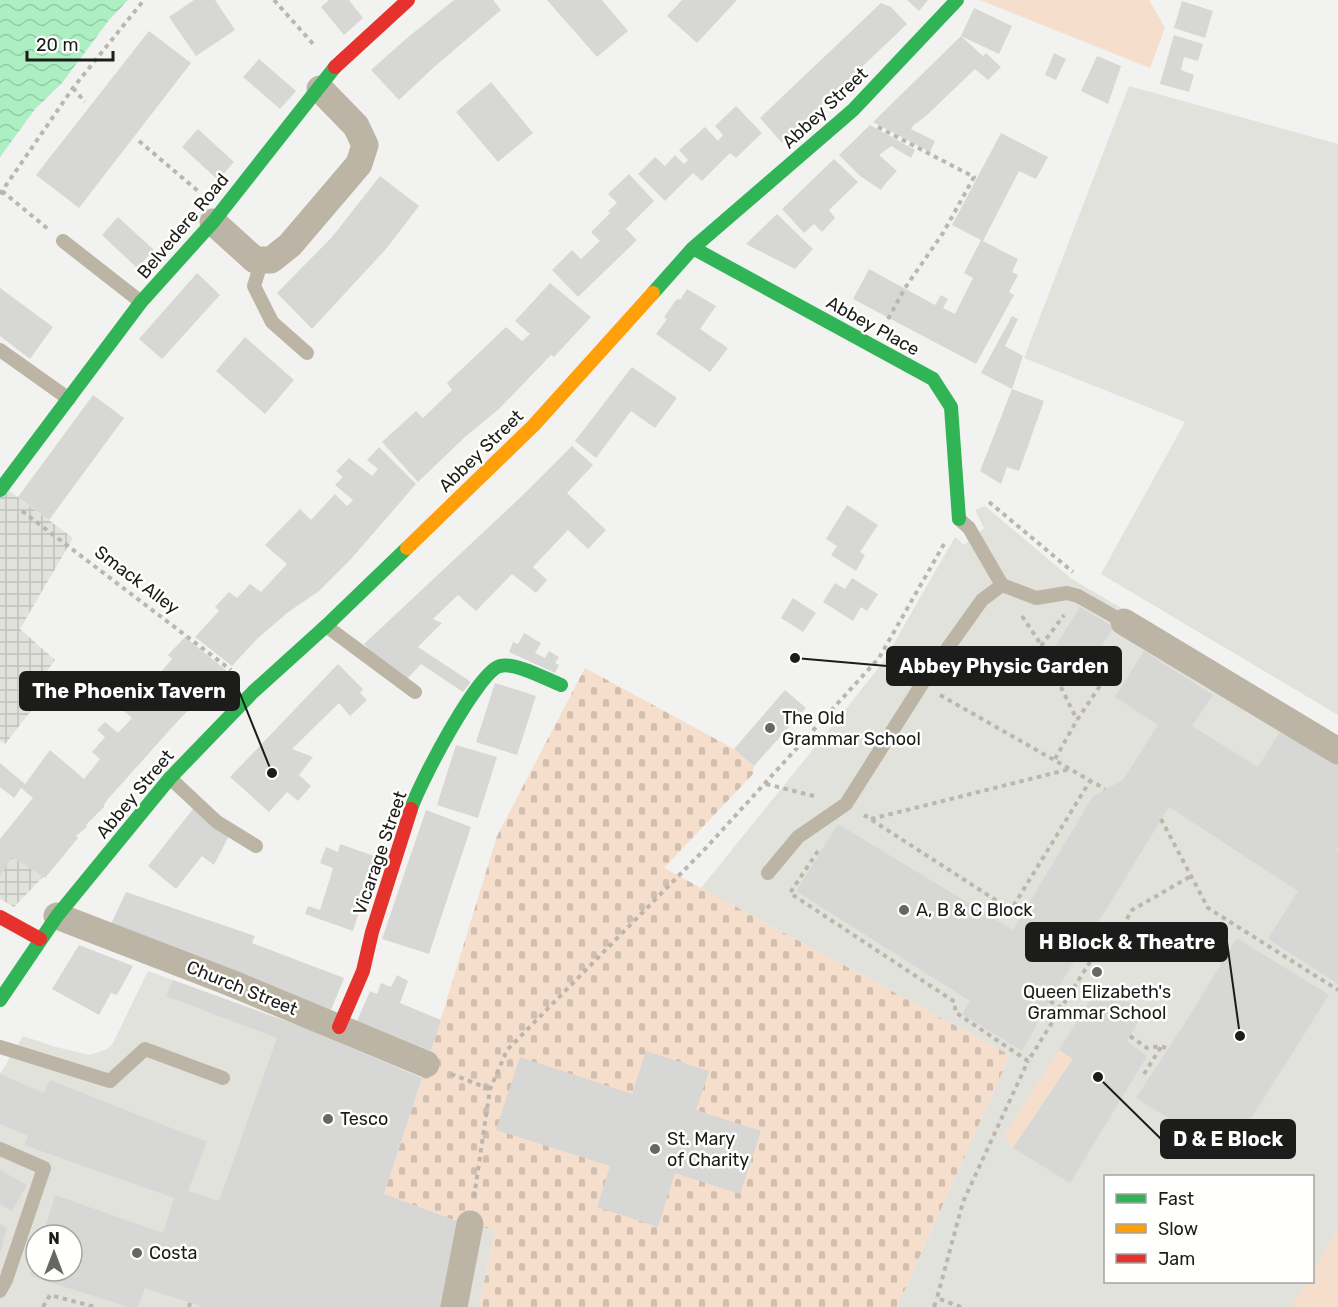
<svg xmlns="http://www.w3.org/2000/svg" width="1338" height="1307" viewBox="0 0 1338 1307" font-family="Rubik,sans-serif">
<defs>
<pattern id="industrial-grid" width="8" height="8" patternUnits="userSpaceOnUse" patternTransform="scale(1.5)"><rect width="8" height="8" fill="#e2e2dc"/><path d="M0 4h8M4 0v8" fill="none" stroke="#c1c1bc"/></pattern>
<pattern id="cemetery-stones" width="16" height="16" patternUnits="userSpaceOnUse" patternTransform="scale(1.5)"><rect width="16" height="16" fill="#f6decc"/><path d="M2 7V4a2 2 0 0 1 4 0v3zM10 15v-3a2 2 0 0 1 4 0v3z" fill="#d2beaf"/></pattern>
<pattern id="water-waves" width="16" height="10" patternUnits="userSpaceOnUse" patternTransform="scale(1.5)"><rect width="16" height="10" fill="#abefc3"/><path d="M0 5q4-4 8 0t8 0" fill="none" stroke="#93cca7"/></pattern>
</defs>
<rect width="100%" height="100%" fill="#f2f2f0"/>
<path fill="#e2e2dc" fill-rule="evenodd" d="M1129,86L1338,144V715L1101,574L1185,422L1024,358Z
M985,506L1072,579L1338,736V1307H897L1010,1055L701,888L882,664L955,537L964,545L984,528L975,510ZM1106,1176H1312V1282H1106Z
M148,971L302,1027L422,1078L384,1194L462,1223L495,1230L479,1307H0V1074L23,1036L56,1047L90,1055L107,1049L113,1043ZM36,1235H72V1271H36Z"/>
<path fill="url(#industrial-grid)" d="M0,484L73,538L20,629L55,660L40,680L49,688L5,744L0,741Z
M0,844L12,857L43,877L14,907L0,899Z"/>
<path fill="#f6decc" d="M980,0H1149L1165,28L1150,68Z
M1059,1050L1073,1059L1013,1148L1003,1136Z
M1338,1229V1307H1291L1306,1282H1312L1313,1271Z"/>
<path fill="url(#cemetery-stones)" d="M585,668L734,749L754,766L753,774L664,868L1010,1055L897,1307H479L495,1230L462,1223L384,1194L431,1051L497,836Z"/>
<path fill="url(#water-waves)" d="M0,0H128L109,20L62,83L35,109L0,157Z"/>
<path fill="#d7d7d6" d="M194,0H215L235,30L196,56L169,17Z
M329,0H349L363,18L344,35L321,7Z
M454,0H493L501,10L433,68L399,100L371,70L407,38Z
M547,0H602L628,31L597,57Z
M682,0H737L697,43L667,16Z
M907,0H928L919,11Z
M1182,1L1213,11L1205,38L1174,28Z
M881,3L891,7L907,24L782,143L760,118Z
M974,8L1012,26L999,54L961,36L983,56L986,53L1001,67L988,80L975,69L926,116L914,125L911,129L935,141L930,152L873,122L961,36Z
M149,31L191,63L79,208L36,175Z
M1174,35L1203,44L1198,61L1184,57L1181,70L1194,75L1189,92L1160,84Z
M1054,53L1066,59L1056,80L1045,75Z
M1097,56L1121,66L1108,104L1081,91Z
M259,59L296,91L280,109L243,77Z
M491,82L533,133L498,162L456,112Z
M736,106L762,133L736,158L730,153L702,181L693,173L665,201L638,174L655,157L665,166L675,155L684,164L688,160L679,150L705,127L718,141L723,135L715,126Z
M870,125L915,150L911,158L891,146L879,155L897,171L885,184L881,190L860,176L839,155Z
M198,129L234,162L218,180L182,147Z
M1001,133L1048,157L1036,179L1019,171L983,241L1018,259L1012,272L1018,275L1009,292L1014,295L976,364L853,299L869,269L935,305L941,295L948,299L943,308L955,314L973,278L964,273L981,240L952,225Z
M834,159L858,182L829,210L835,218L822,232L814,224L804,233L782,209Z
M629,174L654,201L626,229L637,240L578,297L552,270L572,250L581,259L600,241L591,232L610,213L608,211L617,203L608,194Z
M380,176L419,206L386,249L312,329L277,293L332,237Z
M777,214L813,249L795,269L746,244Z
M118,217L154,250L137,268L102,235Z
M197,273L220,295L162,359L139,339Z
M550,283L591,317L554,357L551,355L499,409L466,436L418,482L382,442L416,411L423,418L452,390L447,383L506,327L522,341L530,334L515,321Z
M0,288L53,327L30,359L0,336Z
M687,289L716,306L700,329L728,348L710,372L656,334L667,319L664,317L676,300L681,299Z
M1012,316L1018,319L1005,346L1023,356L1012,389L1044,401L1019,471L1007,467L1001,484L980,471L1012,389L981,373Z
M245,337L294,380L265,414L216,371Z
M632,367L677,398L655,428L631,411L596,458L575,441Z
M93,395L124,418L49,520L18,497Z
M572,446L593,465L567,493L606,530L588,549L568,530L533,567L547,580L536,593L512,574L476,611L458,595L433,619L442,623L418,647L471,682L463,692L421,664L407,679L382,663L364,644L523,495Z
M379,447L416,484L351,559L319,591L287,613L256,640L232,666L195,637L219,611L215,607L229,592L237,598L250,584L261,592L287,564L265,545L300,509L311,520L335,494L347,506L353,500L335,485L343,477L336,471L349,458L372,476L378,469L367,460Z
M847,505L878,525L860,552L865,555L856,571L831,555L837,546L826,539Z
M852,578L878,594L867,611L861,607L853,621L823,602L835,583L845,589Z
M793,598L816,613L803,632L781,618Z
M1080,607L1114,627L1083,674L1051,653Z
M524,633L541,643L535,653L545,658L549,651L559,657L555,663L559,665L555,673L509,652L513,642L518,644Z
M185,637L227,671L176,723L108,799L104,805V807L86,825L87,827L76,836L78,838L45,878L12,857L0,877V839L33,798L21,788L14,798L0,787V763L25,784L50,750L84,779L100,759L92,752L105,737L97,730L105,722L118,733L132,718L123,710L129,702L114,690L122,679L141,695L172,659L168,655Z
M1144,651L1213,695L1192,726L1258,767L1286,722L1338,755V847L1336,850L1338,852V984L1268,939L1298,891L1169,807L1050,1001L1022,1051L962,1014L970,1001L796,891L838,824L1013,930L1093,796L1123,780L1158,725L1115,697Z
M338,664L363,689L360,693L367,700L350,716L339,703L292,749L313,757L299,775L311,786L298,801L287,792L269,812L230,777Z
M495,683L536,696L517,755L476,742Z
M785,690L806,708L754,766L734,749Z
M456,745L497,757L478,818L437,805Z
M193,809L231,832L214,865L202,856L176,889L148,866Z
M426,810L471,827L429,954L382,939Z
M340,844L377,857L353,931L305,914L308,906L320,910L331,875L333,868L320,863L326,847L338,852Z
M126,892L255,936L252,943L344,978L331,1010L109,928Z
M1237,938L1329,995L1228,1155L1136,1098L1185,1023Z
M79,945L133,966L117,995L111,993L99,1015L52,989Z
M397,975L408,981L400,1003L441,1020L431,1051L357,1021L370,991L377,994L381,983L391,987Z
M173,980L302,1027L422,1078L384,1194L462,1223L443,1307H203L145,1288L138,1307H128L30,1276L35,1259L36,1271H72V1235H43L55,1195L163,1233L174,1198L24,1145L28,1136L0,1124V1074L44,1093L50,1080L207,1142L188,1191L219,1201L277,1038L166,996Z
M1100,984L1144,1012L1127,1041L1147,1056L1070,1183L1013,1148L1073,1059L1059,1050Z
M646,1051L709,1071L696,1110L761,1131L740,1194L675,1173L658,1227L597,1207L610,1166L496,1130L520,1057L632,1094Z
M0,1170L27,1185L12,1211L0,1204Z
M0,1224L7,1228L1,1251H0Z"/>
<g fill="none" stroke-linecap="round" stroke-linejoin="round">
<path stroke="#bcb6ad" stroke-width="4" stroke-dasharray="4.5 4.5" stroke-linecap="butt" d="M274,0L314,45
M73,88L85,102
M878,127L974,177L943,233L905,288L888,319
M139,141L198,191
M2,191L48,229
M0,194L73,88L144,0
M989,502L1073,572
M22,511L231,670
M1022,616L1038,640L1077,720
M1041,646L1064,615
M940,695L1105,789
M1055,759L1077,720L1106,677
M766,784L818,797
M864,815L1011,910L1090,781
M871,819L1070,769
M1161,819L1208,908L1338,990
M818,851L790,893L955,1002V1012L1028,1061L1090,962L1107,954L1132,910L1191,876
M1050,1001L1078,1018
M1130,1036L1147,1048L1161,1046L1168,1049
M451,1074L490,1089
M1144,1074L1161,1047
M474,1197L490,1089L507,1050L705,849L879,658L944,544
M43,1307L50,1295L95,1307
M189,1307L190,1303
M934,1307L937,1298
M961,1307L937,1298L963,1202L1028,1061"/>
<path stroke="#bcb5a5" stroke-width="14" d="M63,241L141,302
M262,260L254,286L272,322L307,353
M0,350L69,399
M1002,585L1036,598L1067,593L1078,596L1124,622
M326,626L415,692
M170,778L217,822L256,846
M768,873L798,837L846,804L922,684L982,600L1002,585L969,528L959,519
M0,1047L110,1081L145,1049L223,1078
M0,1149L44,1168L6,1280L0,1291"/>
<path stroke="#bcb5a5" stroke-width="27" d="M213,222L255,260H271L290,245L359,164L365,145L356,126L320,89
M1124,622L1338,751
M57,916L231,983L426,1064
M454,1307L470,1224"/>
<path stroke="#30b455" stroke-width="14" d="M693,248L933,379L951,407L959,519
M653,293L693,248L853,110L957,0
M0,490L141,302L213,222L335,67
M411,809C419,784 478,671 500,666C515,662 546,679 561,685
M0,1000L57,916L170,778L253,692L326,626L407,548"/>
<path stroke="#ff9f0a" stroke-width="14" d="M407,548L534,425L653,293"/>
<path stroke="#e5322d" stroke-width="14" d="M335,67L408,0
M0,917L40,939
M339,1027L363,971L372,932L411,809"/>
</g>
<g fill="#676766" stroke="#fffffe" stroke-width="2">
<circle cx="770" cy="728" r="6"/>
<circle cx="904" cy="910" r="6"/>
<circle cx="1097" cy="972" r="6"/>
<circle cx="328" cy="1119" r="6"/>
<circle cx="655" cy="1149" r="6"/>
<circle cx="137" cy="1253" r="6"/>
</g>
<g text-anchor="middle" stroke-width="5" stroke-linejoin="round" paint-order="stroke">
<g font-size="18" fill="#1c1c1b" stroke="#fffffe">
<text transform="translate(825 108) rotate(-43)" y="6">Abbey Street</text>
<text transform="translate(183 226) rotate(-50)" y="6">Belvedere Road</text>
<text transform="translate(873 326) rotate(29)" y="6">Abbey Place</text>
<text transform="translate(481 451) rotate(-44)" y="6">Abbey Street</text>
<text transform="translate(137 580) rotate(37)" y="6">Smack Alley</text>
<text transform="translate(135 794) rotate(-50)" y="6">Abbey Street</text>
<text transform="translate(380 853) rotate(-71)" y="6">Vicarage Street</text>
<text transform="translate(242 988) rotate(22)" y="6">Church Street</text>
</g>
<g font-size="18" fill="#1c1c1b" stroke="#fffffe" text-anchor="start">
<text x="782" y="724">The Old<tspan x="782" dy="21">Grammar School</tspan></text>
<text x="916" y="916">A, B &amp; C Block</text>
<text x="1097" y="998" text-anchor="middle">Queen Elizabeth's<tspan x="1097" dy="21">Grammar School</tspan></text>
<text x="340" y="1125">Tesco</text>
<text x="667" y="1145">St. Mary<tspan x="667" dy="21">of Charity</tspan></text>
<text x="149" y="1259">Costa</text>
</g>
</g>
<path fill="none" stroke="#1c1c1b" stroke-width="2" d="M795 658L887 666M272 773L239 691M1240 1036L1227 942M1098 1077L1161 1139"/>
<g fill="#1c1c1b" stroke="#fffffe" stroke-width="2">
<circle cx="795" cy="658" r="6"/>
<circle cx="272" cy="773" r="6"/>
<circle cx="1240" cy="1036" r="6"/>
<circle cx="1098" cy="1077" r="6"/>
</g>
<g fill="#1c1c1b" stroke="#1c1c1b" stroke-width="2">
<rect x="887" y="647" width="234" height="38" rx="6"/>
<rect x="20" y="672" width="219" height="38" rx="6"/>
<rect x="1026" y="923" width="201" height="38" rx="6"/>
<rect x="1161" y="1120" width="134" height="38" rx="6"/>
</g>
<g font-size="20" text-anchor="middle" font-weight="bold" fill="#fff">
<text x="1004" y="673">Abbey Physic Garden</text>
<text x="129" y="698">The Phoenix Tavern</text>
<text x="1127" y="949">H Block &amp; Theatre</text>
<text x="1228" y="1146">D &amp; E Block</text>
</g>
<rect x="1104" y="1175" width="210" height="108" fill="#fffffe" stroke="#a4a4a3" stroke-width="1.5"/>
<rect x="1116" y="1194" width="30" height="9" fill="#30b455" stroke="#a4a4a3" stroke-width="1.5"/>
<text x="1158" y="1205" font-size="18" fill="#1c1c1b">Fast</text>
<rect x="1116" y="1224" width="30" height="9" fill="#ff9f0a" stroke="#a4a4a3" stroke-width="1.5"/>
<text x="1158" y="1235" font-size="18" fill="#1c1c1b">Slow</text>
<rect x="1116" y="1254" width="30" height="9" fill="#e5322d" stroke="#a4a4a3" stroke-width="1.5"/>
<text x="1158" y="1265" font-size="18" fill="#1c1c1b">Jam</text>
<g transform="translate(54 1253)"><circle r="28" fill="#fffffe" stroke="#a4a4a3" stroke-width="1.5"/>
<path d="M0-4.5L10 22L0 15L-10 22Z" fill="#676766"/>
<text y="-9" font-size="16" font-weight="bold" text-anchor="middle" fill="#1c1c1b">N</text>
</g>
<path d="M27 51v9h86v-9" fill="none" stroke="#1c1c1b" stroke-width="3"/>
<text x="36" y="51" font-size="18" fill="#1c1c1b" stroke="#fffffe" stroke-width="4.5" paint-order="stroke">20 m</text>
</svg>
